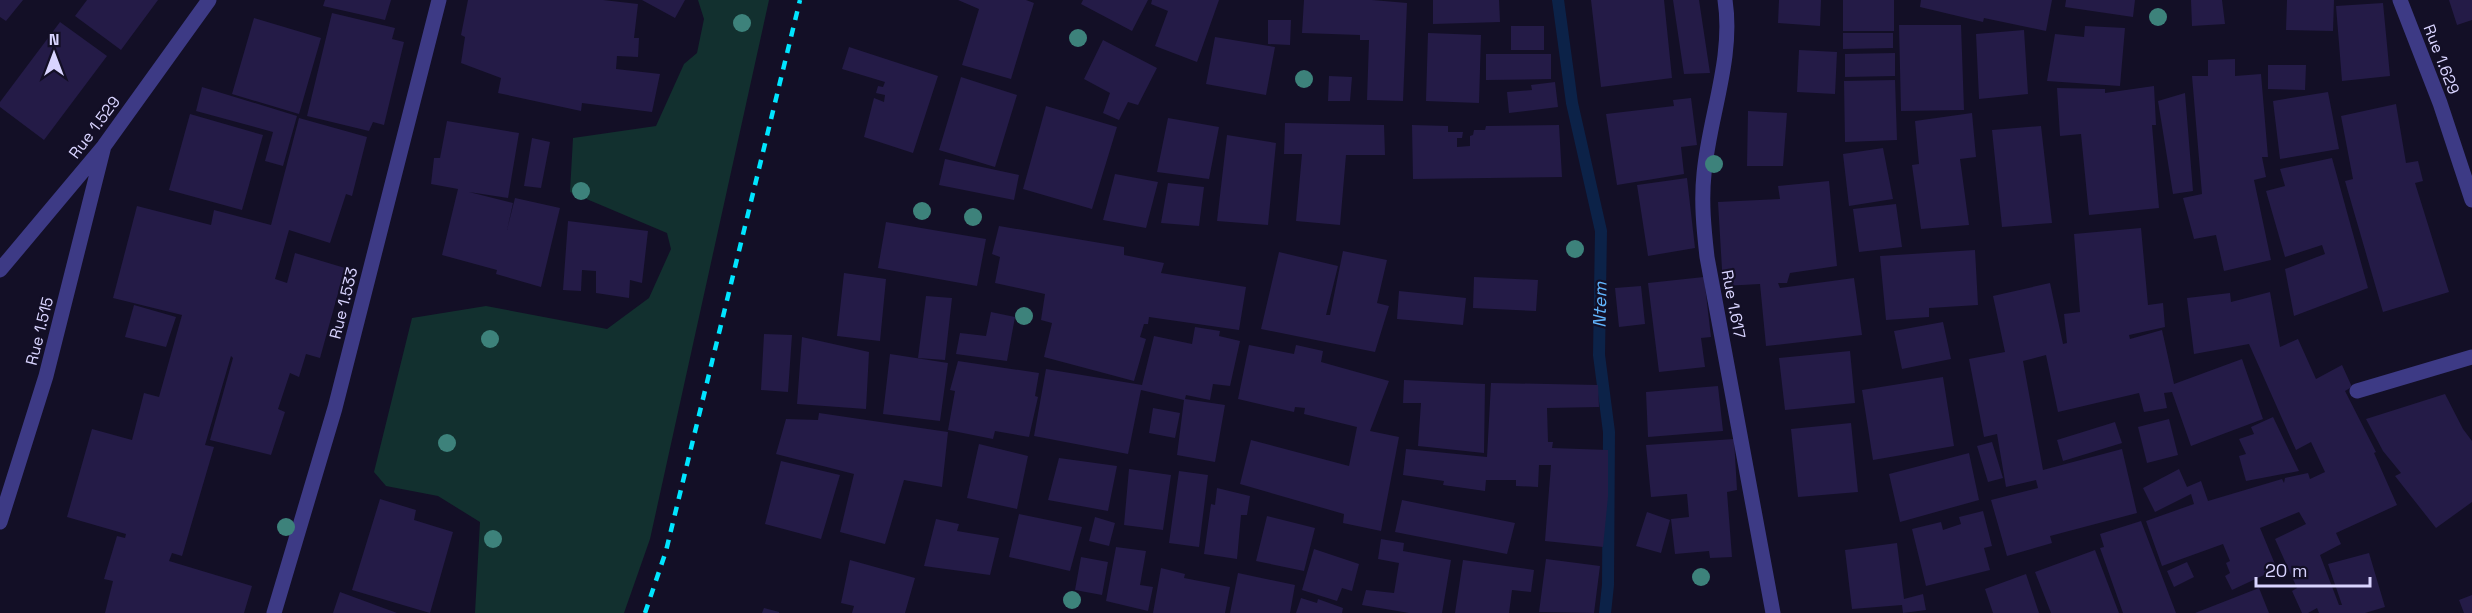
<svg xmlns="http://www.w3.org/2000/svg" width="2472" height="613" viewBox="0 0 2472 613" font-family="'Space Grotesk',sans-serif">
<rect width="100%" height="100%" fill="#130f26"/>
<path fill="#12302f" d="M698,0H769L650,539L624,613H475L480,522L438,496L386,486L374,472L412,318L486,306L607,329L649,298L671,249L667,233L570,192L573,138L656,126L684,64L697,53L704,19Z"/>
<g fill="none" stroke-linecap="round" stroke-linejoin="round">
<path stroke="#0c2248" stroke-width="12" d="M1558,0L1572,103L1601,231L1599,355L1609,432L1608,585L1605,613"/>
</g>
<path fill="#241b47" d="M0,0H23L6,21L0,17Z
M87,0H158L121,50L75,16Z
M325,0H391L385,20L323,6Z
M468,0H603L638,4L634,38H639L638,57L617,56L616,69L660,74L652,112L582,103L581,111L498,93L501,78L461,63L465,37L461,35Z
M642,0H685L675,18Z
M958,0H1026L1034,3L1011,79L962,65L979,9Z
M1083,0H1148L1132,31L1081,4Z
M1152,0H1219L1197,62L1155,46L1168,11L1151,4Z
M1304,0H1372L1407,3L1403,101L1367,100L1369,40H1360V35L1302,33Z
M1433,0H1499L1500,22L1433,24Z
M1591,0H1664L1672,78L1601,87Z
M1673,0H1699L1710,73L1684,74Z
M1779,0H1821L1820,26L1778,23Z
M1843,0H1894V31H1843Z
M1921,0H2052L2046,31L1984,18L1983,22L1920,7Z
M2066,0H2135L2133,17L2065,7Z
M2191,0H2222L2225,24L2192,26Z
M2287,0H2334L2333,31L2286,30Z
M2449,0H2472V20L2457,25Z
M2383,3L2390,76L2342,81L2336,6Z
M332,13L395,28L392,39L404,42L384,125L373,122L369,131L307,116Z
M254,18L321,38L299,114L232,94Z
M1268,20H1291L1290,45L1268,44Z
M60,22L107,56L44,140L0,107V102Z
M1899,25H1961L1964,110L1901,111Z
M1511,26H1544V50H1511Z
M2085,26L2125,28L2120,86L2047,81L2055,34L2084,37Z
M2024,30L2028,94L1979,99L1976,34Z
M1428,33L1481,35L1479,103L1426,101Z
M1843,33H1893V48L1843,49Z
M1215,37L1275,47L1266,95L1206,84Z
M1103,40L1157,68L1138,105L1128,102L1119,120L1103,113L1110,93L1084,79Z
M849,47L938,76L913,153L864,137L874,98L884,102L885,95L876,93L878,86L883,87L885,82L842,69Z
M1799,50L1837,52L1835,94L1797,92Z
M1895,53V76L1845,77V54Z
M1486,54H1551V79L1486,80Z
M2235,59V76L2261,74L2268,157H2262L2266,177L2254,180L2271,260L2224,271L2216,235L2194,239L2183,198L2202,194L2192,76H2208V60Z
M2268,65H2306L2305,90L2268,89Z
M1329,76L1352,77L1350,101H1328Z
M961,77L1017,95L995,167L939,150Z
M1895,80L1897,140L1845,142L1844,81Z
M1555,82L1558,107L1509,113L1507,92L1532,90L1531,85Z
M2154,86L2156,125H2152L2159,208L2089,215L2081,134L2060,136L2057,88L2105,89V93Z
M202,87L297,116L283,166L265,161L273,132L196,111Z
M2328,92L2339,149L2280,159L2273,101Z
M2185,93L2193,191L2173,194L2158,101Z
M1691,98L1697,145L1681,147L1684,174L1617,185L1606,114L1674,106L1673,100Z
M2396,104L2406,163L2418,161L2423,181L2415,183L2449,292L2383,312L2345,181L2353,179L2341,116Z
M1046,106L1117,127L1092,209L1023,189Z
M1748,111L1787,113L1783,166H1747Z
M1972,113L1976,157L1960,159L1969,225L1921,229L1912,165L1919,164L1915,121Z
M190,114L263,135L242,210L169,190Z
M299,118L367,137L352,196L346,194L330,243L289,230L275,279L287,283L295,253L345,268L320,358L306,354L299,377L290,373L278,409L285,412L271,455L210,440L233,358L231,356L205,445L214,447L182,556L172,553L169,561L252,586L244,613H105L113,581L104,579L117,536L125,538L126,534L67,517L92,429L132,440L144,393L159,397L182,315L113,298L137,206L211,225L214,210L271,225Z
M1168,118L1219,127L1209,179L1157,172Z
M447,121L519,133L508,198L469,192L513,203L507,230L515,198L560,208L541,287L496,274L497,270L442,255L458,189L431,184L434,158H440Z
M1285,123L1384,125L1385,155H1346L1340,225L1296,221L1302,154H1284Z
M1412,125L1448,126V132H1463L1462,138H1457V147L1470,146V136L1473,135L1474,130H1485L1486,126L1559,125L1562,177L1413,179Z
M2041,126L2052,223L2002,227L1992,130Z
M1227,135L1276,143L1268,225L1217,221Z
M532,138L550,142L541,188L524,186Z
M1883,148L1893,199L1849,206L1843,154Z
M2332,158L2368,288L2294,316L2285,269L2325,254L2322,245L2285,257L2266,191L2285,186L2280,169Z
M945,159L1019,175L1014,200L939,185Z
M1115,174L1158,182L1146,228L1103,220Z
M1687,178L1695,248L1648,256L1637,185Z
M1829,181L1837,266L1790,273L1787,283H1778L1780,288L1854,278L1862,335L1766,346L1760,284L1723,286L1718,202L1780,199L1778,186Z
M1168,183L1204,187L1199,226L1161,223Z
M1896,204L1902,247L1859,252L1853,209Z
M568,221L648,231L642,283L630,280L629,298L596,293V271L582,270L581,291L563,290Z
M886,222L986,239L977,286L878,268Z
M999,226L1124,247V255L1164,263L1161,273L1246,287L1239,330L1149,317L1148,324H1144L1140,337L1146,339L1134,381L1044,357L1052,323L1041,320L1045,294L995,283L1000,257L992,254Z
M2141,228L2148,305L2163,303L2165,327L2129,335L2130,339L2162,330L2174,384L2242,359L2263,419L2191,446L2172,392L2164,393L2167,408L2144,412L2139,393L2058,412L2046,355L2023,361L2043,470L2122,449L2137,513L2050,536L2052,543L2007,556L1991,500L2038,488L2036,480L2006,487L1997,434L1984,437L1969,359L2005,352L1993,296L2050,283L2063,344L2067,343L2064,314L2080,312L2074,234Z
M1975,250L1978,305L1929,308V317L1886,320L1880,256Z
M1343,251L1387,260L1377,303L1389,306L1375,352L1261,329L1279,252L1338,266L1326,315H1330Z
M844,273L886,279L880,341L837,336Z
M1474,277L1538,280L1536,311L1473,308Z
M1704,277L1711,337L1701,338L1705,367L1659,372L1648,283Z
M1641,286L1645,324L1619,327L1615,288Z
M1399,291L1466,298L1463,325L1397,319Z
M2270,292L2280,347L2298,339L2316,379L2342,365L2352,387L2345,391L2376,452L2374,453L2397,505L2336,533L2341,544L2320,555L2339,605H2342L2328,564L2369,553L2385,607L2365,613H2319L2317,608L2308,613H2302L2292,591L2297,588L2275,539L2306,524L2299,512L2260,528L2277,569L2232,590L2225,576L2230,573L2226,563L2230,561L2223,544L2162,566L2146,521L2194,504L2191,494L2155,512L2143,488L2179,469L2187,487L2201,481L2208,501L2282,479L2284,483L2285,478L2308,473L2310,479L2325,472L2311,442L2296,450L2249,344L2194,354L2187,298L2230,293L2231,302Z
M926,296L952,298L945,360L918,358Z
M134,305L176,317L166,347L125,337Z
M991,312L1015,317L1007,361L956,354L960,333L986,336Z
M1943,322L1951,359L1902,369L1894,331Z
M1195,327L1220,331L1219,336L1240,341L1230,386L1213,384L1210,400L1186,395L1185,399L1225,405L1215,462L1177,455L1184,400L1141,390L1128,454L1034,436L1046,369L1142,385L1154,336L1192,344Z
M764,334L792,335L788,392L761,390Z
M802,337L869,352L866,409L797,404Z
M1249,345L1294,354L1296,345L1323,351L1321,362L1389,381L1370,431L1399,437L1381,531L1343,523L1344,514L1240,484L1251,440L1349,466L1357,427L1304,414L1305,408L1295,407L1294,412L1238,399Z
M1850,351L1855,403L1785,410L1779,358Z
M890,354L948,363L940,421L883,414Z
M958,361L1039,373L1035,396L1038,397L1029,437L995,431L993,439L948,430L955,391L950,390Z
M1943,377L1954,446L1873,460L1862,390Z
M1404,380L1485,384L1484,453L1418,446L1421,403H1403Z
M1491,383L1598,385L1599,407L1547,408L1548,442H1553L1552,448L1608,450V497L1603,547L1545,541L1551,465H1539L1538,487L1516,486V480H1486L1485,491L1443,485L1444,481L1403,475L1406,449L1487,457Z
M1718,386L1723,431L1648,437L1646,392Z
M2445,394L2463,429L2472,441V502L2436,528L2395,476L2401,473L2383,451L2366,419Z
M1153,408L1180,413L1175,438L1149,433Z
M819,413L948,432L942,487L904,480L885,544L840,532L854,474L776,454L786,419L818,420Z
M2273,417L2299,471L2246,481L2239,456L2246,454L2239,439L2254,434L2251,427Z
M2169,419L2178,455L2147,463L2138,427Z
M2115,422L2122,443L2063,461L2057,440Z
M1851,423L1858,492L1798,497L1791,429Z
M1734,439L1737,490L1727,492L1732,557L1710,558L1709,551L1675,554L1671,519L1689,517L1687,494L1651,497L1646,445Z
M1992,442L2003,478L1988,482L1977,446Z
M979,444L1028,456L1017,509L967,498Z
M1969,453L1979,500L1900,522L1889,474Z
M1059,458L1117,466L1108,511L1048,500Z
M781,461L840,475L821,539L765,524Z
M1129,469L1171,475L1163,530L1124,525Z
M1179,471L1208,475L1199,547L1169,543Z
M1217,488L1250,496L1247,515H1241L1237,559L1204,554L1211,504L1215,505Z
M380,499L416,510L414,520L453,532L430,613L352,590Z
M1402,500L1515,523L1507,554L1395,532Z
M1983,511L1992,546L1984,548L1990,570L1926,586L1912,529L1941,522L1943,530L1961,524L1959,517Z
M1647,512L1670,520L1661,553L1636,546Z
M1019,514L1082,527L1070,571L1009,557Z
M1267,516L1315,528L1304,571L1256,561Z
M1095,517L1115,523L1109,546L1089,541Z
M936,519L959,524L957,531L999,538L990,575L924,566Z
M2141,521L2176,613H2123L2100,548L2104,547L2100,534Z
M1381,539L1404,543L1403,551L1451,560L1442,613H1409L1362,605L1366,590L1394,593L1399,563L1378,559Z
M1897,543L1904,599L1923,594L1926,610L1903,613L1902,605L1852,609L1845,550Z
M1116,547L1146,551L1140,585L1153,587L1148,611L1106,601Z
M1314,549L1359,564L1352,591L1342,588L1337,601L1302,590Z
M2095,550L2119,613H2051L2035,572Z
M1081,557L1108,562L1102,595L1075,590Z
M1546,559L1600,566L1594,613L1539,612Z
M850,560L915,578L905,613H852L854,606L841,603Z
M1463,560L1534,570L1531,592L1512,590L1509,613H1455Z
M2187,562L2194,577L2174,587L2167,571Z
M1161,568L1185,574L1184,578L1230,587L1225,613H1153Z
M1238,573L1295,585L1290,613H1230Z
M2026,574L2039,613H1993L1985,589Z
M2259,588L2269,613H2195Z
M340,592L397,613H333Z
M2472,595V613H2464L2459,600Z
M1301,598L1317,603L1318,599L1343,608L1342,613H1296Z
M764,608L779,612V613H762Z"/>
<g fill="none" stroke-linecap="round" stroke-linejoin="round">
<path stroke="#3d3a85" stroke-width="15" d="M1725,0C1734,58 1709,117 1704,174C1701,202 1704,230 1707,257L1773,613
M2400,0L2440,103L2472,200
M0,270L104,146L209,0
M2357,391L2472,357
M0,522L46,376L104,146
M274,613L335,408L439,0"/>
<path stroke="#00e5ff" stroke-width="4.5" stroke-dasharray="9 8" stroke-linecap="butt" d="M645,613L666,551L800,0"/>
</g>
<g fill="#3d827b">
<circle cx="2158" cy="17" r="9"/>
<circle cx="742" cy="23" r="9"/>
<circle cx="1078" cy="38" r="9"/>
<circle cx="1304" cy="79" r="9"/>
<circle cx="1714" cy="164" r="9"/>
<circle cx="581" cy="191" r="9"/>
<circle cx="922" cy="211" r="9"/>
<circle cx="973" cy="217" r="9"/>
<circle cx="1575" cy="249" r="9"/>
<circle cx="1024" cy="316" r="9"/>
<circle cx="490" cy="339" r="9"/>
<circle cx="447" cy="443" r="9"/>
<circle cx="286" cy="527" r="9"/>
<circle cx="493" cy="539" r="9"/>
<circle cx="1701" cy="577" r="9"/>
<circle cx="1072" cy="600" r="9"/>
</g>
<g text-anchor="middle" stroke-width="4.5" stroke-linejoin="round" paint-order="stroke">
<g font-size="16" fill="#d9d4ff" stroke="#130f26">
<text transform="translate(2442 59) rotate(69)" y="6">Rue 1.629</text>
<text transform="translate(94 127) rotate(-53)" y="6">Rue 1.529</text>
<text transform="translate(343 303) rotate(-76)" y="6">Rue 1.533</text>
<text transform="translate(1734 304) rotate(79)" y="6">Rue 1.617</text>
<text transform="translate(39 331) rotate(-76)" y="6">Rue 1.515</text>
</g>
<g font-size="18" font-style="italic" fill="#62b6ff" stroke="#130f26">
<text transform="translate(1600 305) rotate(-89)" y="6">Ntem</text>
</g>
</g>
<g transform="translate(54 54)" stroke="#130f26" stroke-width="4.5" paint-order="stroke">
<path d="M0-4.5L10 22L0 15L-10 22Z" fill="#d9d4ff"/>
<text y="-9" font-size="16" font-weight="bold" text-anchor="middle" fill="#d9d4ff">N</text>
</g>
<path d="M2256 577v9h114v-9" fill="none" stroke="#d9d4ff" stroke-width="3"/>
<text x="2265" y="577" font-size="18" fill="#d9d4ff" stroke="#130f26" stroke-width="4.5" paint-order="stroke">20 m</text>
</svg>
